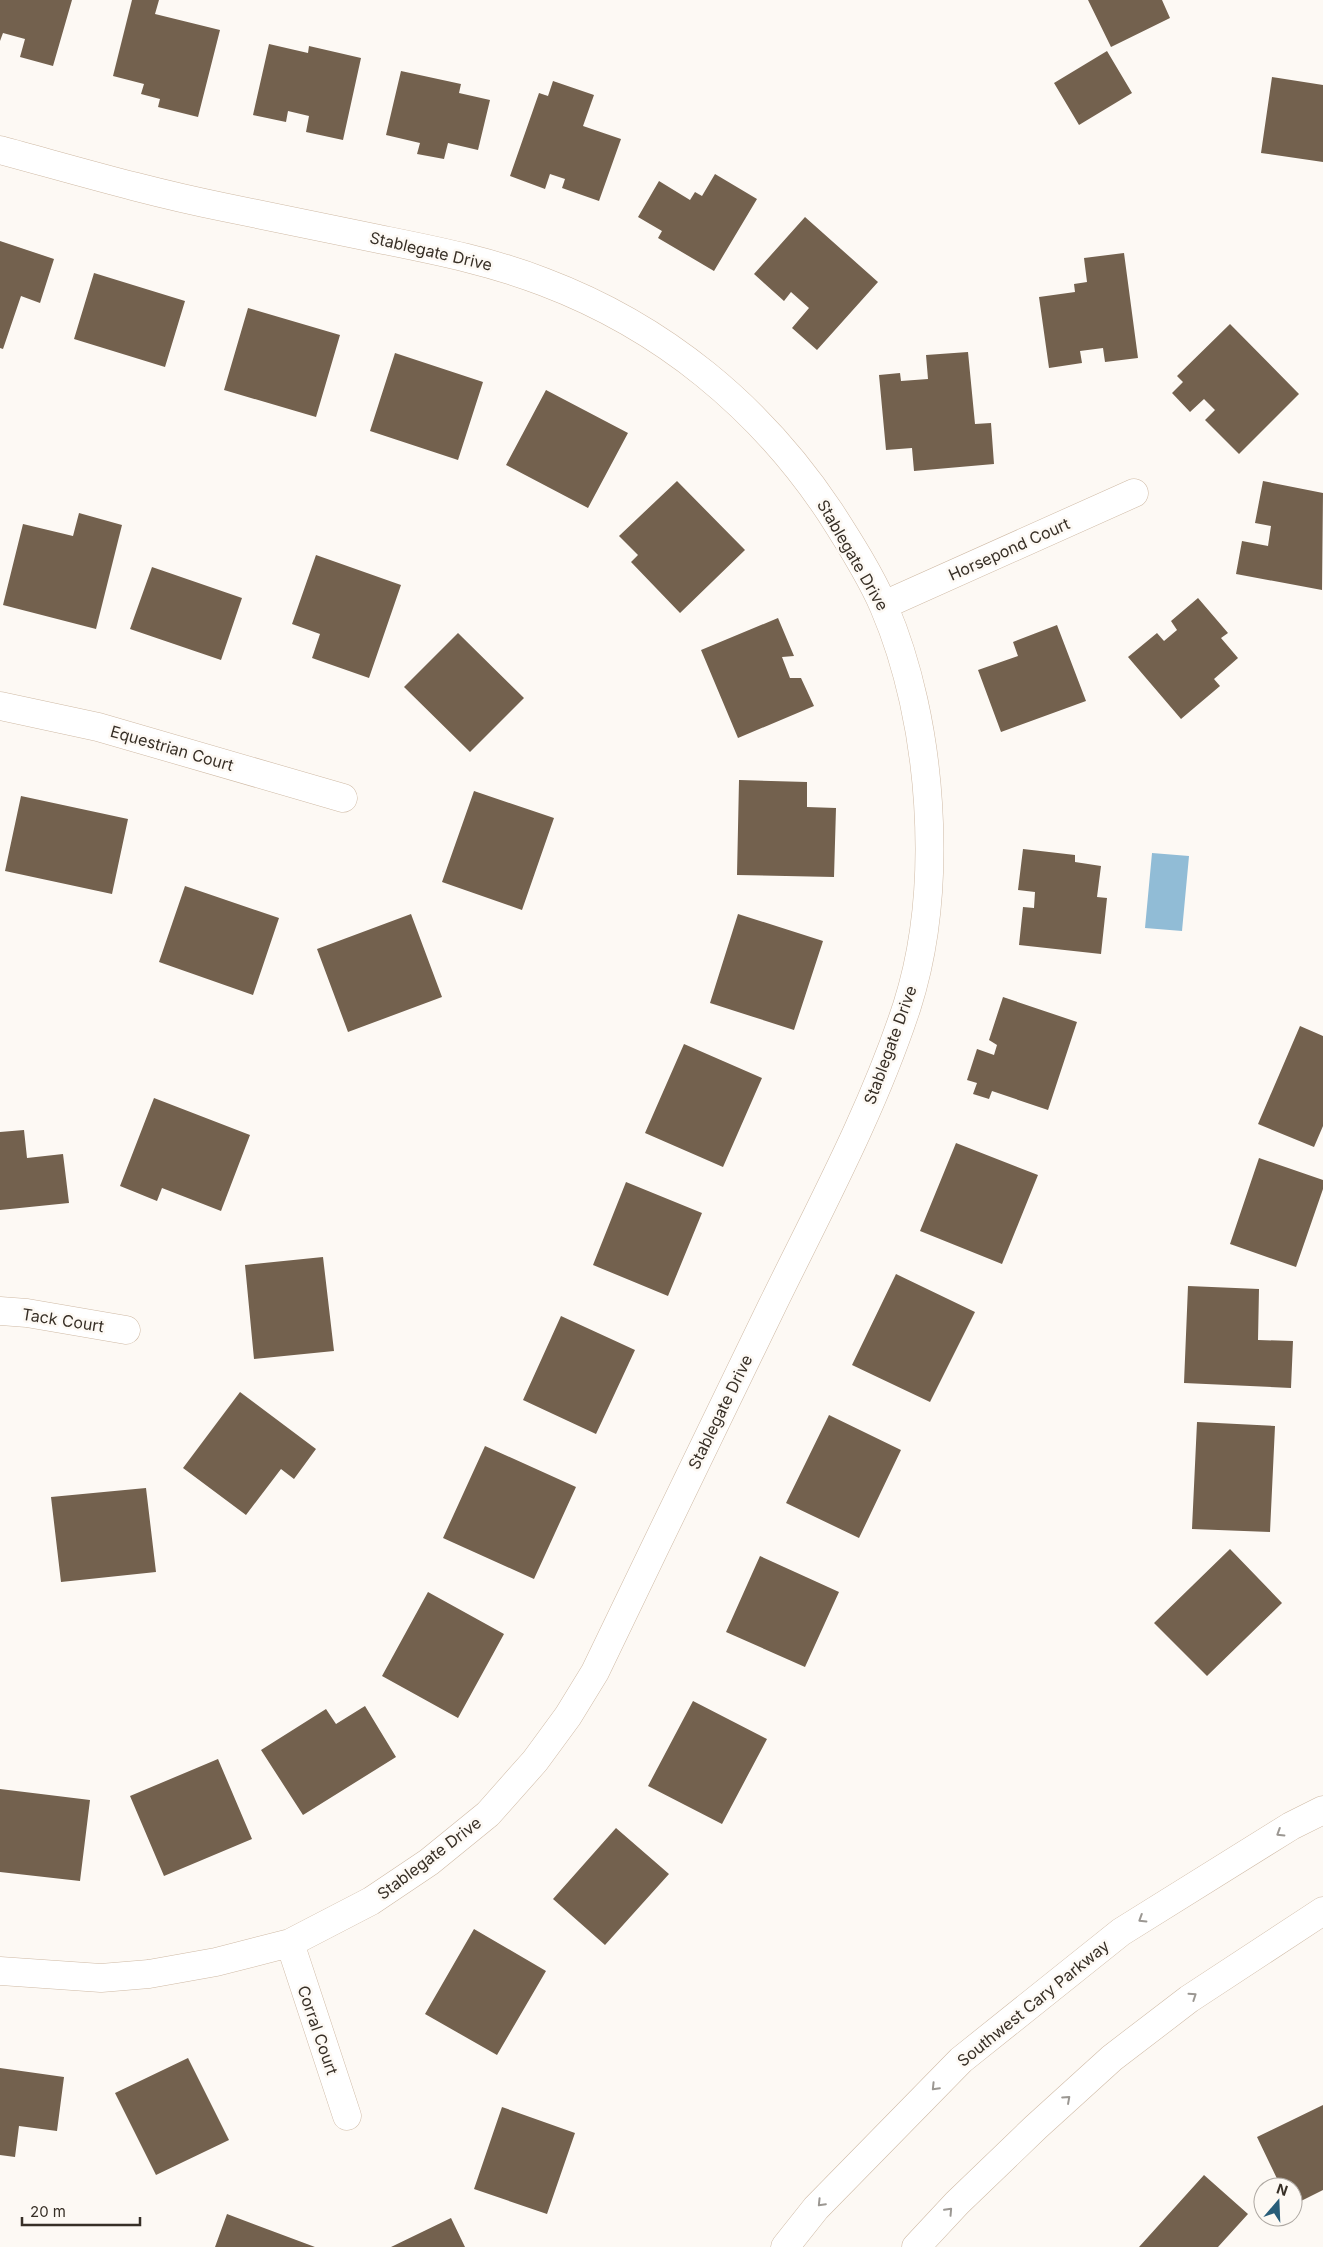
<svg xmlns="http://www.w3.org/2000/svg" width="1323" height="2247" viewBox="0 0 1323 2247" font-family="Inter,sans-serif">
<rect width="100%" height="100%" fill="#fdf9f4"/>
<path fill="#91bcd6" d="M1152,853L1189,856L1182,931L1145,928Z"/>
<path fill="#73614e" d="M0,0H72L53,66L20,57L25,39L3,33L0,41Z
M132,0H159L155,14L220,30L198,117L158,107L160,99L141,94L144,84L113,76Z
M1088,0H1162L1170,18L1111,47Z
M269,44L308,53L309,46L361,58L343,140L306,132L309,116L288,111L286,122L253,115Z
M1107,51L1132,93L1079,125L1054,83Z
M401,71L461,84L459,93L490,100L478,150L448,143L444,159L417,154L420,143L386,135Z
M1272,77L1323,85V162L1261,153Z
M553,81L594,95L583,126L621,139L599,201L562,188L565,179L550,174L545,189L510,176L539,93L548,96Z
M715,174L757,199L714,271L658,238L662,231L638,217L659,181L690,200L695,192L702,196Z
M805,217L878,282L817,350L792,328L809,308L791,292L784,301L754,274Z
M0,241L54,259L40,303L21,296L3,349L0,348Z
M1124,253L1138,358L1105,362L1103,348L1080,351L1082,363L1049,368L1039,297L1075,292L1074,284L1087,282L1084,258Z
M94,273L185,301L165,367L74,339Z
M248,308L340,335L316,417L224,390Z
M1230,324L1299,394L1239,454L1205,420L1215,410L1204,399L1190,412L1172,393L1183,382L1177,376Z
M968,352L975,424L991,423L994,464L914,471L912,448L886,450L879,375L900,373L901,381L928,379L926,355Z
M395,353L483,382L458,460L370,431Z
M546,390L628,433L588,508L506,465Z
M677,481L745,550L680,613L631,562L638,555L619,536Z
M1263,481L1323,493L1322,590L1236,574L1242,541L1268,546L1271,526L1255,523Z
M79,513L122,525L96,629L3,605L23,524L73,536Z
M316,555L401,585L369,678L312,658L320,634L292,624Z
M152,567L242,598L221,660L130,629Z
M1198,598L1228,633L1221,638L1238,658L1214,679L1220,686L1181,719L1128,657L1157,633L1164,641L1177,630L1171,621Z
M778,618L794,656L782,657L790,678H801L814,706L738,738L701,650Z
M1057,625L1086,701L1001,732L978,670L1018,656L1013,642Z
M458,633L524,698L470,752L404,687Z
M739,780L807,782V807L836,808L834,877L737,875Z
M474,791L554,818L522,910L442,882Z
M21,796L128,819L112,894L5,871Z
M1023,849L1075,855V862L1101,866L1097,897L1107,898L1101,954L1019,945L1023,907L1034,908L1035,892L1018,890Z
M185,886L279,918L253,995L159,962Z
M411,914L442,997L348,1032L317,949Z
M738,914L823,941L794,1030L710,1003Z
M1003,997L1077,1022L1048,1110L992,1091L989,1099L973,1094L977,1083L967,1080L977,1049L994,1055L997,1045L989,1040Z
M1300,1026L1323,1036V1126L1314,1147L1258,1124Z
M684,1044L762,1078L723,1167L645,1133Z
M154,1098L250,1135L221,1211L162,1188L157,1201L120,1186Z
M24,1130L27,1158L63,1154L69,1203L0,1210V1132Z
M956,1143L1038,1175L1002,1264L920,1231Z
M1259,1158L1323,1180V1189L1296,1267L1230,1244Z
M626,1182L702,1213L668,1296L593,1265Z
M323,1257L334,1351L254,1359L245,1265Z
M896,1274L975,1312L930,1402L852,1365Z
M1188,1286L1259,1289L1258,1340L1293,1341L1291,1388L1184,1383Z
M561,1316L635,1350L596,1434L523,1400Z
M240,1392L316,1449L294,1479L281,1469L246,1515L183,1468Z
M829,1415L901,1450L859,1538L786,1503Z
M1197,1422L1275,1426L1270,1532L1192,1529Z
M485,1446L576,1487L534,1579L443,1538Z
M146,1488L156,1572L61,1582L51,1497Z
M1230,1549L1282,1603L1207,1676L1154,1623Z
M760,1556L839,1592L805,1667L726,1632Z
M428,1592L504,1634L458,1718L382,1676Z
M693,1701L767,1739L722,1824L648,1786Z
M365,1706L396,1757L303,1815L261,1750L326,1709L336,1724Z
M218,1759L252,1839L164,1876L130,1796Z
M0,1789L90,1800L80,1881L0,1872Z
M616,1828L669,1874L605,1945L553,1899Z
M474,1929L546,1971L497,2055L425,2014Z
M188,2058L229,2140L156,2175L115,2093Z
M0,2068L64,2077L57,2131L19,2126L15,2157L0,2155Z
M1323,2105V2190L1293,2205V2187H1281L1257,2137Z
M502,2107L575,2133L547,2214L474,2189Z
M1204,2175L1248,2214L1218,2247H1139Z
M227,2214L315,2247H215Z
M451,2218L465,2247H391Z"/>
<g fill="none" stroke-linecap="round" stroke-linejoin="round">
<g stroke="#cfbaa5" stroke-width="29">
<path id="minor" d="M0,150C74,170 148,192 223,207C274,217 324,228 374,238C433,250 487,260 544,282C663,327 760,407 830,512C848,540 871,576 884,607C933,721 945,887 907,1006C873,1110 820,1208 772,1306C712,1428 654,1550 595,1672L568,1716L535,1761L488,1814L429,1862L371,1901L290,1943L216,1962L149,1974L101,1978L0,1971
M884,605L1134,493
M0,706L98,727L343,798
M0,1311L27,1313L126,1330
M290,1943L347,2116"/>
</g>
<g stroke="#cfbaa5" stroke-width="29">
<path id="primary" d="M785,2247L816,2208L961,2060L1121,1932L1291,1826L1323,1810
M916,2247L957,2203L1036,2127L1112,2058L1189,1999L1323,1911"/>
</g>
<use href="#minor" stroke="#fff" stroke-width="28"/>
<use href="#primary" stroke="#fff" stroke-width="28"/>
</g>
<defs><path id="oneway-chevron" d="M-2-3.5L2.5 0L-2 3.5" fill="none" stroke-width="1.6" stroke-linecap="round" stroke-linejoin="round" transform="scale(1.25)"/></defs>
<g stroke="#9b9792">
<use href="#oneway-chevron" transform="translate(1280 1833) rotate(148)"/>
<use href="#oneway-chevron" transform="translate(1142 1919) rotate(148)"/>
<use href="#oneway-chevron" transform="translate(1193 1996) rotate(-34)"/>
<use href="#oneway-chevron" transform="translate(935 2087) rotate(134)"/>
<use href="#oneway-chevron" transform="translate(1067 2099) rotate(-42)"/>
<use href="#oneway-chevron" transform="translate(821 2203) rotate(134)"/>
<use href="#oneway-chevron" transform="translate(949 2211) rotate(-47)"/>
</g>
<g text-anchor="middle" stroke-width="5" stroke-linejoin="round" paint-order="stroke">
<g font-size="16" fill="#372f26" stroke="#fdf9f4">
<text transform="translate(431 251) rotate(13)" y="6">Stablegate Drive</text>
<text transform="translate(1009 549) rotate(-24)" y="6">Horsepond Court</text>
<text transform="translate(853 555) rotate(60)" y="6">Stablegate Drive</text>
<text transform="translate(172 748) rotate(16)" y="6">Equestrian Court</text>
<text transform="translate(890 1045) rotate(-70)" y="6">Stablegate Drive</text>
<text transform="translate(63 1320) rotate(9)" y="6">Tack Court</text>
<text transform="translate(720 1412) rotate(-64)" y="6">Stablegate Drive</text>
<text transform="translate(429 1858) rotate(-37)" y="6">Stablegate Drive</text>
<text transform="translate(1033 2003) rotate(-39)" y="6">Southwest Cary Parkway</text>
<text transform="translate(318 2030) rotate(71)" y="6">Corral Court</text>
</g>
</g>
<g transform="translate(1278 2202) rotate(19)"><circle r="24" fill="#fdf9f4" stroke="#aea8a2"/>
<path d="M0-4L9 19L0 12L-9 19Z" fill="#285d79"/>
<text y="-8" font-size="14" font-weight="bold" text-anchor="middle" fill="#372f26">N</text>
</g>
<path d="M22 2217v8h118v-8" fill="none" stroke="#372f26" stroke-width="2.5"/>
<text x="30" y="2217" font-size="15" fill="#372f26" stroke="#fdf9f4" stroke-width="4" paint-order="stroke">20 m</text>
</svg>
